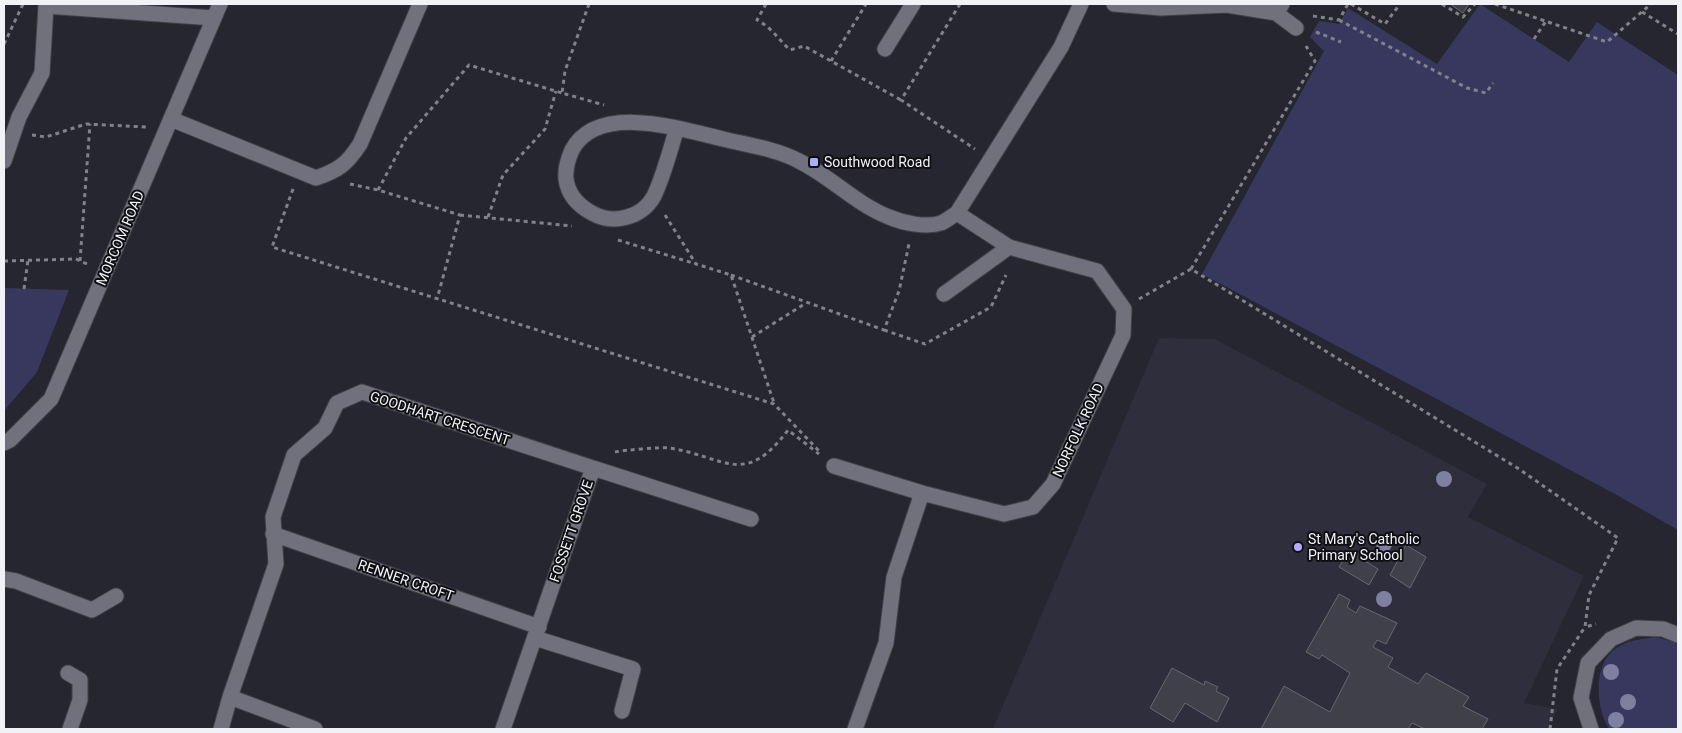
<svg xmlns="http://www.w3.org/2000/svg" width="1682" height="733" viewBox="0 0 1682 733" font-family="Roboto,sans-serif">
<rect width="100%" height="100%" fill="#25262f"/>
<path fill="#2e2e3d" d="M1159,338L1215,339L1487,484L1468,517L1584,576L1524,703L1558,709L1547,729H993Z"/>
<path fill="#38385f" d="M1480,4L1569,62L1597,22L1678,75V530L1615,494L1202,274L1324,51L1310,37L1319,21L1339,24L1348,8L1437,64Z
M4,288L69,290L37,372L4,411Z
M1654,637L1678,643V729H1609C1595,707 1592,660 1620,646C1630,640 1643,639 1654,637Z"/>
<path fill="#3f4049" stroke="#666771" d="M1450,4H1469L1463,13Z
M1406,545L1426,557L1410,588L1390,575Z
M1349,551L1378,569L1369,585L1339,567Z
M1339,594L1350,600L1347,607L1356,613L1360,606L1397,623L1386,644L1377,640L1373,647L1393,658L1388,667L1418,684L1426,673L1469,697L1463,706L1488,719L1482,729H1425L1412,723L1408,729H1261L1284,686L1330,712L1350,673L1322,655L1319,659L1306,652Z
M1172,668L1204,685L1205,681L1218,687L1216,691L1229,698L1217,722L1185,703L1173,722L1150,708Z"/>
<g fill="none" stroke-linecap="round" stroke-linejoin="round">
<g stroke="#404148" stroke-width="17">
<path id="lane" d="M1276,13L1282,4
M885,49L913,4
M171,119L316,178C339,170 347,164 360,144L420,4
M944,294L1009,247
M4,579L16,581L92,610L116,596
M1591,729L1581,698L1588,663L1611,639L1636,628L1663,629L1678,635"/>
</g>
<g stroke="#404148" stroke-width="17">
<path id="street" d="M1114,4L1161,8L1227,5L1276,13L1296,28
M677,128C670,150 664,175 654,196C642,218 613,225 592,213C579,206 568,195 566,179C565,169 568,159 572,150C598,102 681,129 723,139C748,145 776,149 799,161C831,177 856,204 889,217C903,223 926,228 941,223C946,221 952,216 957,213L1061,47L1081,4
M4,161L19,117L42,73L46,6L214,18
M4,443L10,440L51,399L220,4
M834,466L922,493
M273,534L539,627
M535,638L633,669L622,711
M68,673L80,680V700L70,729
M221,729L230,697
M315,729L230,697L276,564L273,517L294,455L325,428L337,403L362,392L593,468
M503,729L593,468L751,519
M855,729L886,643L894,577L922,493L1004,514L1033,507L1053,484L1123,335L1124,309L1097,271L1009,247L957,213"/>
</g>
<path stroke="#818289" stroke-width="3" stroke-dasharray="4 4" stroke-linecap="butt" d="M589,4L565,71L562,93L604,105
M766,4L757,20C771,27 778,39 790,50L804,46L901,100
M960,4L901,100L975,149
M1351,4L1385,24L1400,4
M1442,4L1463,17L1475,4
M1495,4L1607,42L1651,4
M1642,12L1678,34
M1313,16L1339,20L1348,4
M1339,20L1467,88L1486,93L1493,83
M1316,32L1341,42
M1534,39L1546,21
M4,44L23,4
M831,61L866,4
M32,135L46,137L86,124L146,127
M350,184L378,190L460,215L437,299
M293,189L272,247L774,404L821,453
M378,190L406,138L469,65L562,93
M460,215L572,226
M665,215L696,264L731,275L774,403
M488,217L503,175L545,129L556,91
M618,240L696,264
M4,261L76,259L87,264
M80,261L90,124
M1191,269L1315,61L1306,46
M731,275L884,330L899,291L909,244
M24,289L28,260
M1139,299L1191,269L1519,469L1618,538L1589,595L1585,627L1596,624
M884,330L925,344L991,307L1006,275
M752,337L806,303
M615,452C626,450 658,447 669,448C724,456 744,489 788,430L819,454
M1550,729L1557,669L1585,627"/>
<use href="#lane" stroke="#70717c" stroke-width="15"/>
<use href="#street" stroke="#70717c" stroke-width="15"/>
</g>
<g fill="#7f80a1">
<circle cx="1444" cy="479" r="8"/>
<circle cx="1384" cy="544" r="8"/>
<circle cx="1384" cy="599" r="8"/>
<circle cx="1611" cy="672" r="8"/>
<circle cx="1628" cy="702" r="8"/>
<circle cx="1616" cy="720" r="8"/>
</g>
<g fill="#adaffb" stroke="#0f0f13" stroke-width="2">
<rect x="809" y="157" width="10" height="10" rx="2.5"/>
<circle cx="1298" cy="547" r="5"/>
</g>
<g text-anchor="middle" stroke-width="4" stroke-linejoin="round" paint-order="stroke">
<g font-size="14" fill="#f1f2f8" stroke="#0f0f13" text-anchor="start">
<text x="824" y="167">Southwood Road</text>
<text x="1308" y="544">St Mary's Catholic<tspan x="1308" dy="16">Primary School</tspan></text>
</g>
<g font-size="14" fill="#f1f2f8" stroke="#0f0f13">
<text transform="translate(120 238) rotate(-67)" y="5">MORCOM ROAD</text>
<text transform="translate(440 418) rotate(18)" y="5">GOODHART CRESCENT</text>
<text transform="translate(1078 430) rotate(-65)" y="5">NORFOLK ROAD</text>
<text transform="translate(571 531) rotate(-71)" y="5">FOSSETT GROVE</text>
<text transform="translate(406 580) rotate(19)" y="5">RENNER CROFT</text>
</g>
</g>
<rect width="1682" height="733" fill="none" stroke="#f1f2f8" stroke-width="10"/>
</svg>
